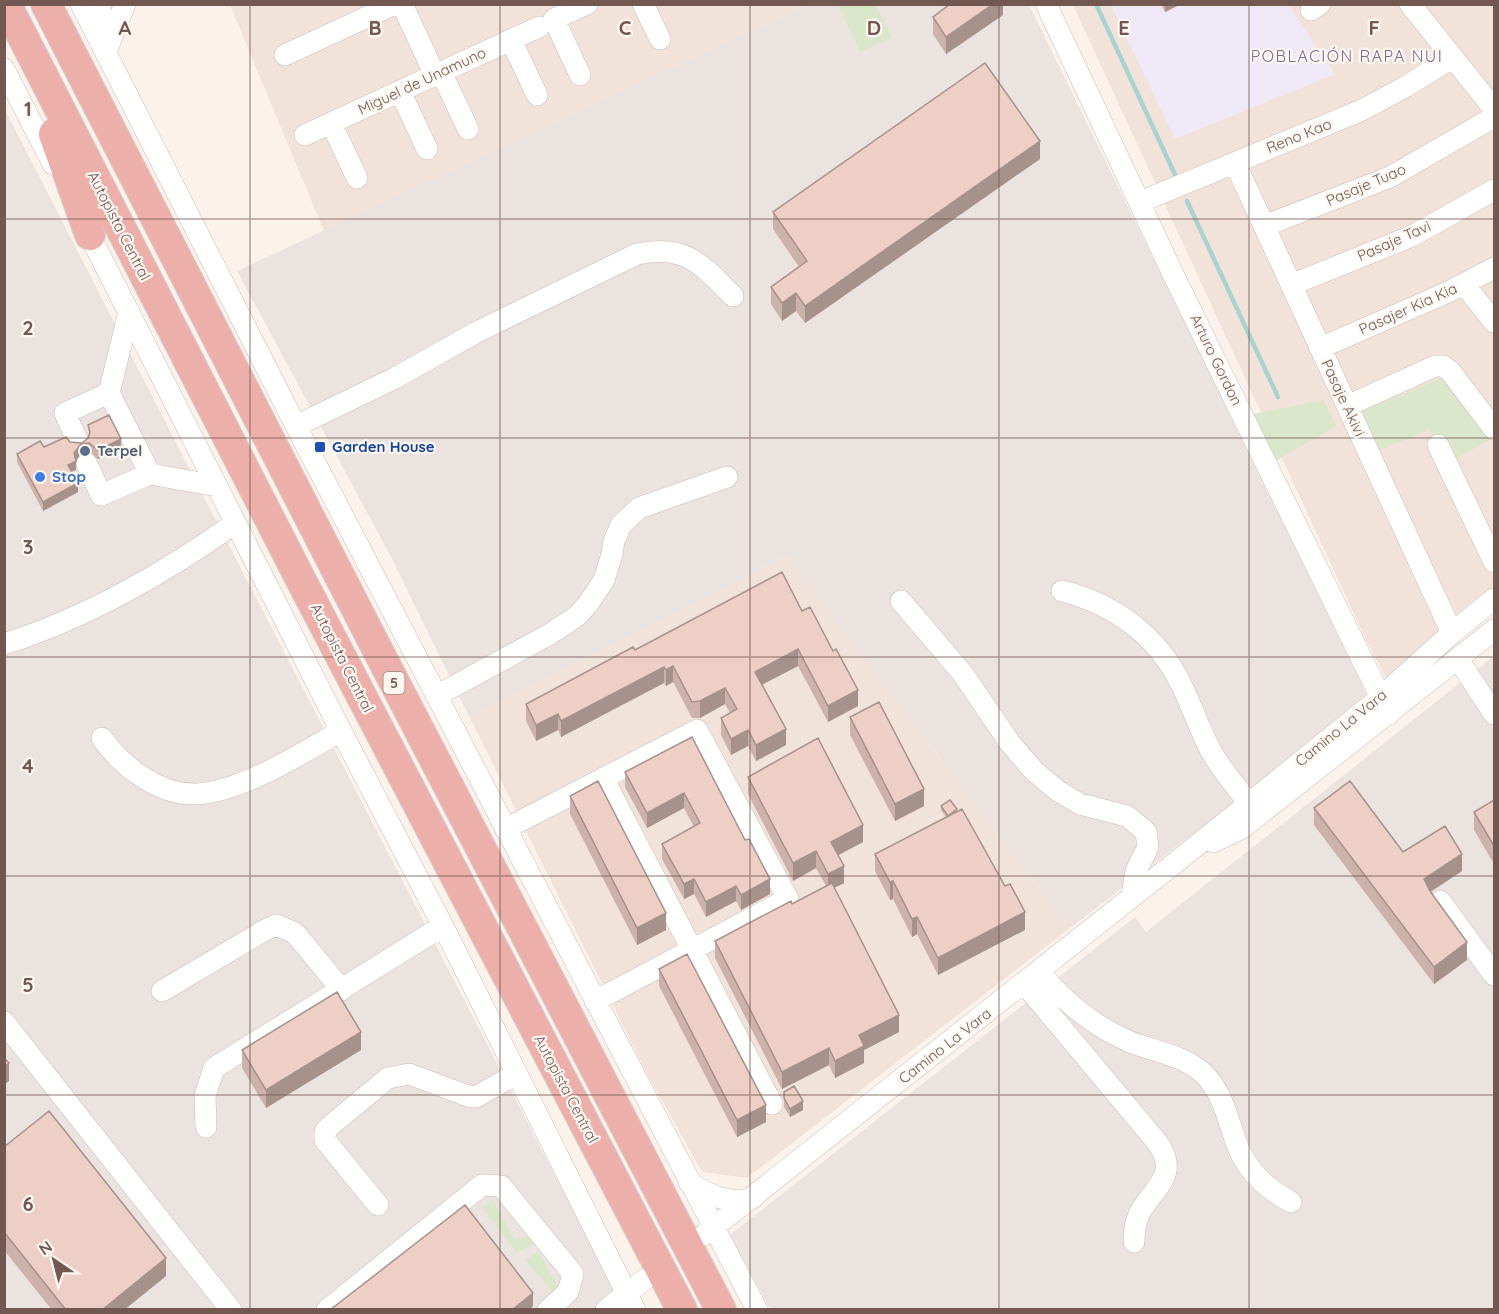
<svg xmlns="http://www.w3.org/2000/svg" width="1499" height="1314" viewBox="0 0 1499 1314" font-family="Quicksand,sans-serif">
<rect width="100%" height="100%" fill="#fbf2eb"/>
<path fill="#f2e3da" d="M230,5H807L324,231Z
M1073,5H1494V593L1386,678L1365,638Z
M787,556L1070,928L747,1178L702,1172L646,1072L469,716Z"/>
<path fill="#ebe3e0" d="M807,5H1029L1369,699L1070,928L787,556L469,716L390,555L237,271Z
M4,108L206,501L624,1309H5Z
M1494,656V1309H770L730,1235L1135,917L1146,932Z"/>
<path fill="#efe8f7" d="M1111,5H1289L1335,74L1175,139Z"/>
<path fill="#dbe7cb" d="M838,5H876L892,38L860,52Z
M1442,378L1485,436L1494,431V438L1449,462L1429,430L1375,452L1353,415Z
M1324,400L1336,426L1274,462L1253,414Z
M493,1199L515,1240L530,1235L534,1243L517,1253L482,1208Z
M539,1252L559,1289L554,1294L525,1260Z"/>
<g fill="none" stroke-linecap="round" stroke-linejoin="round">
<path stroke="#a9d3d2" stroke-width="4.5" d="M1096,4L1177,179
M1187,201L1278,397"/>
<g stroke="#cebbb5" stroke-width="22">
<path id="minor" d="M81,4L296,426L757,1310
M402,4L435,75
M643,4L660,39
M1046,4L1174,276L1389,714
M1410,4L1494,109
M1311,10L1320,4
M93,27L100,18L101,4
M511,40L537,95
M106,52L125,4
M285,55L395,4
M4,69L53,164
M441,72L468,129
M580,75L554,19L587,4
M400,91L427,149
M331,123L357,178
M305,135L539,27
M1235,163L1452,633
M1140,202L1362,110L1405,87L1453,57
M84,224L341,731L443,926L635,1310
M1264,226L1390,177L1494,117
M1464,284L1494,322
M1291,285L1412,236L1494,190
M129,312L109,393L150,474L217,486
M1320,348L1446,293L1494,268
M1347,406L1435,366H1443L1450,371L1494,429
M296,426L395,378L475,333L637,254C686,244 701,264 733,296
M77,440L65,413L109,393
M1438,445L1494,562
M87,464L101,495L150,474
M1062,591C1114,604 1157,635 1181,684C1192,706 1199,729 1211,751C1222,770 1235,786 1249,803
M901,601L963,674L1010,743L1034,771L1058,791L1080,804L1127,816L1146,832L1148,847L1136,871L1132,897
M4,644C84,619 167,572 235,523
M1458,659L1494,714
M436,696L550,634L577,616L588,604L604,580L612,554L614,541L621,525L639,508L727,477
M102,738C122,767 160,796 198,794C243,791 302,753 341,731
M603,778L772,1104
M505,829L697,730L788,899L595,1001
M1213,842L1241,829L1494,630
M1440,901L1494,975
M1039,971C1063,1001 1092,1025 1128,1041C1152,1051 1183,1055 1203,1073C1224,1093 1228,1122 1238,1147C1248,1172 1267,1189 1291,1202
M1024,983L1157,1142C1181,1175 1153,1188 1139,1214C1135,1223 1134,1232 1134,1242
M162,991L265,930L276,925L295,933L342,990
M4,1022L231,1310
M206,1127L205,1096L214,1068L443,926
M689,1182C708,1195 729,1205 753,1198
M378,1205L325,1140V1132L330,1126L388,1078L409,1074L468,1096L476,1097L516,1074
M704,1235L1185,855L1381,697L1452,633L1494,599
M327,1310L482,1185L501,1186L573,1274L568,1292L548,1310
M606,1310L645,1279"/>
</g>
<g stroke="#d8d0ce" stroke-width="32">
<path id="highway" d="M6,4L303,584L682,1310
M46,4L375,645L721,1310
M54,134L90,235"/>
</g>
<use href="#minor" stroke="#fff" stroke-width="21"/>
<use href="#highway" stroke="#edafaa" stroke-width="30"/>
</g>
<path fill="#ccb2aa" d="M1003,4V15L946,54L933,34V17Z
M1161,4H1181L1165,12Z
M1040,159L805,323L796,311L782,321L771,304V287L799,267L773,229V212Z
M88,425L121,448L98,459L89,451L81,453L75,461L76,470L71,471L78,492L43,511L17,462V454L70,442L82,443L88,438L89,435Z
M802,611L858,706L828,722L798,666L762,685L786,745L756,761L748,746L731,755L721,735V718L730,713L725,704L700,718H692L673,682L666,686L664,683L561,737L558,730L536,741L526,721V704L635,650Z
M850,717L924,806L895,821L850,735Z
M692,737L770,894L741,910L736,901L706,917L694,894L684,899L662,859V844L694,827L684,808L647,828L625,787V772Z
M748,777L863,842L838,855L844,883L834,888L899,1032L864,1050V1063L835,1078L829,1065L782,1089L715,958V941L792,904L826,886L816,868L793,881L748,794Z
M570,796L666,930L637,945L570,814Z
M1494,800V864L1474,830V812Z
M941,806L957,811L1025,930L938,975L917,934L912,937L893,899L890,900L875,871V854L946,817L941,810Z
M1314,808L1403,852L1462,871L1430,892L1467,960L1434,984L1314,825Z
M659,969L766,1122L737,1137L659,986Z
M242,1050H361L266,1108L242,1068Z
M784,1092L803,1110L790,1117L784,1107Z
M4,1147L166,1276L124,1310H52L4,1250Z"/>
<path fill="#a6918b" d="M993,4H1003V15L946,54V37Z
M1165,4H1181L1165,12Z
M1040,141V159L805,323V306Z
M796,293V311L782,321V303Z
M121,439V448L98,459V450Z
M81,444V453L76,461V470L68,473V465Z
M78,483V492L43,511V502Z
M798,649V666L755,688V672Z
M673,666V682L666,686V670Z
M664,667V683L561,737V721Z
M725,688V704L700,718V701Z
M858,690V706L828,722V706Z
M558,714V730L536,741V725Z
M786,729V745L756,761V745Z
M748,730V746L731,755V739Z
M924,789V806L895,821V804Z
M684,793V808L647,828V813Z
M863,825V842L831,859V842Z
M816,851V868L793,881V863Z
M1462,854V871L1424,896V879Z
M844,866V883L828,891V874Z
M694,879V894L684,899V884Z
M770,879V894L741,910V895Z
M893,881V899L890,900V882Z
M736,886V901L706,917V902Z
M1025,912V930L938,975V958Z
M666,913V930L637,945V928Z
M917,917V934L912,937V919Z
M1467,942V960L1434,984V967Z
M899,1015V1032L864,1050V1063L835,1078V1061L859,1035Z
M361,1032V1050L266,1108V1090Z
M829,1048V1065L782,1089V1072Z
M9,1063V1081L4,1085V1067Z
M803,1101V1110L790,1117V1109Z
M766,1105V1122L737,1137V1120Z
M166,1258V1276L124,1310H102Z
M533,1293V1306L529,1310H512Z"/>
<path fill="#edcfc6" stroke="#a6918b" stroke-width="1.5" d="M950,4H993L946,37L933,17Z
M985,63L1040,141L805,306L796,293L782,303L771,287L807,261L773,212Z
M109,415L121,439L98,450L89,443L81,444L74,453L76,461L68,465L78,483L43,502L17,454L40,441L44,447L66,437L70,442L82,443L88,438L90,432L88,425Z
M782,572L802,611L810,607L833,651L836,649L858,690L828,706L798,649L755,672L786,729L756,745L748,730L731,739L721,718L737,709L725,688L700,701L692,702L673,666L666,670L664,667L561,721L558,714L536,725L526,704L633,647L635,650Z
M879,702L924,789L895,804L850,717Z
M692,737L745,840L749,839L770,879L741,895L736,886L706,902L694,879L684,884L662,844L700,823L684,793L647,813L625,772Z
M818,738L863,825L831,842L844,866L828,874L816,851L793,863L748,777Z
M598,781L666,913L637,928L570,796Z
M1350,781L1403,852L1445,826L1462,854L1424,879L1430,891L1467,942L1434,967L1314,808Z
M950,800L957,809L948,816L941,806Z
M1494,800V846L1474,812Z
M962,809L1005,886L1010,884L1025,912L938,958L917,917L912,919L893,881L890,882L875,854Z
M832,883L899,1015L859,1035L864,1046L835,1061L829,1048L782,1072L715,941L791,901L792,904Z
M687,954L766,1105L737,1120L659,969Z
M337,992L361,1032L266,1090L242,1050Z
M4,1058L9,1063L4,1067Z
M794,1086L803,1101L790,1109L784,1098V1092Z
M49,1111L166,1258L102,1310H66L4,1232V1147Z
M465,1205L533,1293L512,1310H330Z"/>
<path fill="none" stroke="#735751" stroke-width="1.5" stroke-opacity="0.55" d="M250,4V1310M500,4V1310M750,4V1310M999,4V1310M1249,4V1310M4,219H1494M4,438H1494M4,657H1494M4,876H1494M4,1095H1494"/>
<rect fill="#1a4fb4" stroke="#fdf7f2" stroke-width="2" x="314" y="441" width="12" height="12" rx="3"/>
<circle fill="#5c6f8a" stroke="#fdf7f2" stroke-width="2" cx="85" cy="451" r="6"/>
<circle fill="#3f7fe0" stroke="#fdf7f2" stroke-width="2" cx="40" cy="477" r="6"/>
<g text-anchor="middle" stroke-width="4.5" stroke-linejoin="round" paint-order="stroke">
<rect fill="#fdf7f2" stroke="#9c8781" stroke-width="1.5" x="383.5" y="672" width="21" height="22" rx="4.5"/>
<g font-size="14" font-weight="bold" fill="#735751">
<text x="394" y="688">5</text>
</g>
<g font-size="15" fill="#735751" stroke="#fdf7f2">
<text transform="translate(422 81) rotate(-25)" y="5">Miguel de Unamuno</text>
<text transform="translate(1299 136) rotate(-22)" y="5">Reno Kao</text>
<text transform="translate(1366 185) rotate(-23)" y="5">Pasaje Tuao</text>
<text transform="translate(119 226) rotate(63)" y="5">Autopista Central</text>
<text transform="translate(1394 241) rotate(-24)" y="5">Pasaje Tavi</text>
<text transform="translate(1408 309) rotate(-24)" y="5">Pasajer Kia Kia</text>
<text transform="translate(1216 360) rotate(64)" y="5">Arturo Gordon</text>
<text transform="translate(1343 398) rotate(65)" y="5">Pasaje Akivi</text>
<text transform="translate(342 658) rotate(63)" y="5">Autopista Central</text>
<text transform="translate(1341 728) rotate(-39)" y="5">Camino La Vara</text>
<text transform="translate(945 1046) rotate(-38)" y="5">Camino La Vara</text>
<text transform="translate(566 1089) rotate(62)" y="5">Autopista Central</text>
</g>
<g font-size="15" font-weight="bold" fill="#164399" stroke="#fdf7f2" text-anchor="start">
<text x="332" y="452">Garden House</text>
</g>
<g font-size="15" font-weight="bold" fill="#4e5e75" stroke="#fdf7f2" text-anchor="start">
<text x="97" y="456">Terpel</text>
</g>
<g font-size="15" font-weight="bold" fill="#366cbe" stroke="#fdf7f2" text-anchor="start">
<text x="52" y="482">Stop</text>
</g>
<g font-size="16" letter-spacing="1.5" fill="#7b698e" stroke="#fdf7f2">
<text x="1347" y="62">POBLACIÓN RAPA NUI</text>
</g>
</g>
<g font-size="20" text-anchor="middle" font-weight="bold" fill="#735751" stroke="#fdf7f2" stroke-width="4.5" stroke-linejoin="round" paint-order="stroke">
<text x="125" y="35">A</text>
<text x="375" y="35">B</text>
<text x="625" y="35">C</text>
<text x="874" y="35">D</text>
<text x="1124" y="35">E</text>
<text x="1374" y="35">F</text>
<text x="28" y="116">1</text>
<text x="28" y="335">2</text>
<text x="28" y="554">3</text>
<text x="28" y="773">4</text>
<text x="28" y="992">5</text>
<text x="28" y="1211">6</text>
</g>
<rect width="1499" height="1314" fill="none" stroke="#735751" stroke-width="12"/>
<g transform="translate(54 1260) rotate(325)" stroke="#fdf7f2" stroke-width="4.5" paint-order="stroke">
<path d="M0-4.5L10 22L0 15L-10 22Z" fill="#735751"/>
<text y="-9" font-size="16" font-weight="bold" text-anchor="middle" fill="#735751">N</text>
</g>
</svg>
